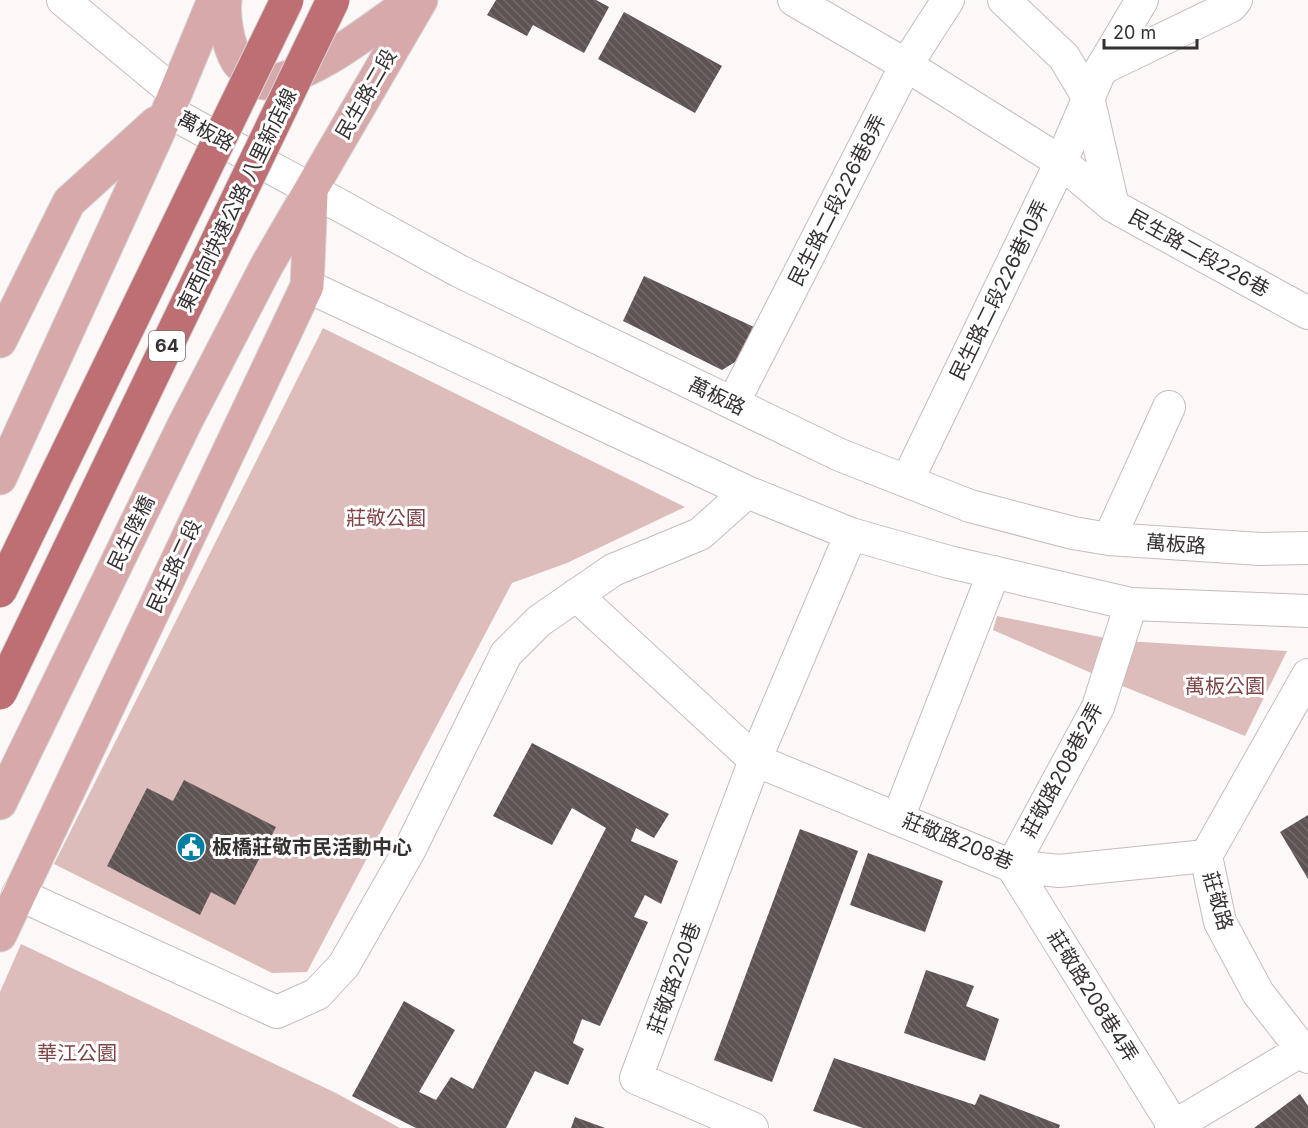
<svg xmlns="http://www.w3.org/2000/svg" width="1308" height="1128" viewBox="0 0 1308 1128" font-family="Inter,'Noto Sans TC',sans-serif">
<defs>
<pattern id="building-back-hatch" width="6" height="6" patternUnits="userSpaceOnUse" patternTransform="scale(1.5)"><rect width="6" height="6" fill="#5f5454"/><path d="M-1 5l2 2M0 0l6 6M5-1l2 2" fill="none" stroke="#736a6a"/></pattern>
</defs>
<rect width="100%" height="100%" fill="#fdf8f8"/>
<path fill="#ddbcbc" d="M323,328L685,507L567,563L512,583L307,972L272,973L54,864Z
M997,616L1110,639L1098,676L993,630Z
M1126,641L1287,651L1245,736L1115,683Z
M21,944L336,1093L400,1128H0V992Z"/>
<path fill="url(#building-back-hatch)" d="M496,0H596L609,7L584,53L533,25L527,36L487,15Z
M624,12L722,66L695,113L598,59Z
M644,276L754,327L735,362L722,370L623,321Z
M532,743L669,814L654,838L636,828L631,841L678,861L661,904L645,895L634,917L648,922L600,1026L582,1019L573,1043L584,1049L568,1085L535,1071L506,1128H416L352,1096L404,1001L455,1030L419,1092L436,1100L451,1077L473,1089L606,828L572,808L552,845L493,816Z
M184,780L276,827L235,905L211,892L200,915L107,866L147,788L173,801Z
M1308,815V879L1280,832Z
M800,829L858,851L772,1082L714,1060Z
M868,853L943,881L925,932L850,905Z
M926,970L974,986L966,1006L999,1019L985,1061L904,1033Z
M834,1058L975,1105L980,1094L1060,1125L1059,1128H863L813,1111Z
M1300,1094L1308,1106V1128H1254Z
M575,1117L605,1128H571Z"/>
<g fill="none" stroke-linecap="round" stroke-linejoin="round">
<g stroke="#c7bbbb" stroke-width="34">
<path id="minor" d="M63,0L175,93
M794,0L906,65L1061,162L1113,206
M1004,0L1064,57L1088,97L1113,206L1308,313
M1101,69L1231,6L1236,0
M168,111L459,271L840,455L970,506L1073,533L1109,539L1260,549L1308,548
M307,286L747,492L851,534L949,562L1131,604L1308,611
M733,403L906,65L948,0
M907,481L1061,162L1101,69L1142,0
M1109,539L1169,407
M576,595L755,760L1012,866L1059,871L1206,856
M1131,604L1098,707L1012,866L1175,1128
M1308,675L1206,856L1220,922L1258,993L1308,1057
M898,818L994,572
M18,894L277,1012L317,994L344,965L410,849L506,654L539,621L613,570L700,534L747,492
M752,1128L636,1078L755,760L851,534
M1171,1128L1302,1050"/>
</g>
<g stroke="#d7d6d6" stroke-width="35">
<path id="major" d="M225,0C223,18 228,45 237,61C242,69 255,77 263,83C315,77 370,29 413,0
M0,341L69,202L156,123
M0,478L168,111L214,0
M0,803L185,423L267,265L421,0
M0,935L307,286L311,194"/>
</g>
<use href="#minor" stroke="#fff" stroke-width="32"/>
<use href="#major" stroke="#d7a9ab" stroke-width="33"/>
<g stroke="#d7d6d6" stroke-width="35" stroke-linecap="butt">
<path id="highway-bridge" d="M0,591L287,0
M0,693L333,0"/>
</g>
<use href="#highway-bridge" stroke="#bd6f73" stroke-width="33"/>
</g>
<defs>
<g id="civic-disc" transform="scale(1.5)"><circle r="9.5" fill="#007ea4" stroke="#fff"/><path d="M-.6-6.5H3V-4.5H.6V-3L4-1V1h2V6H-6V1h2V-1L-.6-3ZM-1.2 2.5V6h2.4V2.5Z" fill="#fff"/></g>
</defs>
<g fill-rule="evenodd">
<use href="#civic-disc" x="191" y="847"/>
</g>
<g text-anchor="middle" stroke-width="6" stroke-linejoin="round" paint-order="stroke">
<rect fill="#fff" stroke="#726f6f" stroke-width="1.5" x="149" y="331" width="36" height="30" rx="4.5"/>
<g font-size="18" font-weight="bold" fill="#363131">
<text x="167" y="352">64</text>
</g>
<g font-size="20" fill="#363131" stroke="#fff">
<text transform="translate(366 94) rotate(-60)" y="7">民生路二段</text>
<text transform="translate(206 131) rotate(28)" y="7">萬板路</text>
<text transform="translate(237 200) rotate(-64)" y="7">東西向快速公路 八里新店線</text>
<text transform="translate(837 200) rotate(-63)" y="7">民生路二段226巷8弄</text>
<text transform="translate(1199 253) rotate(29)" y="7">民生路二段226巷</text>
<text transform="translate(999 290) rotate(-64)" y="7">民生路二段226巷10弄</text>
<text transform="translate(717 396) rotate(26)" y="7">萬板路</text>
<text transform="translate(131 533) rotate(-64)" y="7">民生陸橋</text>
<text transform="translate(1176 544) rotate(4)" y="7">萬板路</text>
<text transform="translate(174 566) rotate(-65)" y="7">民生路二段</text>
<text transform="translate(1062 770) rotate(-62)" y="7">莊敬路208巷2弄</text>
<text transform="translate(958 841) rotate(22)" y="7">莊敬路208巷</text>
<text transform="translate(1218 901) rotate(74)" y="7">莊敬路</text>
<text transform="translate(674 978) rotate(-70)" y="7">莊敬路220巷</text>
<text transform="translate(1093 996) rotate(58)" y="7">莊敬路208巷4弄</text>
</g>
<g font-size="20" fill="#7f4447" stroke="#fff">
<text x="386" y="525">莊敬公園</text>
<text x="1225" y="693">萬板公園</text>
<text x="77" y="1060">華江公園</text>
</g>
<g font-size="20" font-weight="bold" fill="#363131" stroke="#fff" text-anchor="start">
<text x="212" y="854">板橋莊敬市民活動中心</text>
</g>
</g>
<path d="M1104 39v9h93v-9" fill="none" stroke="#363131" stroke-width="3"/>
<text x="1113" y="39" font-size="18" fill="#363131" stroke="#ffffff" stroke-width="4.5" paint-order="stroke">20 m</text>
</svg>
